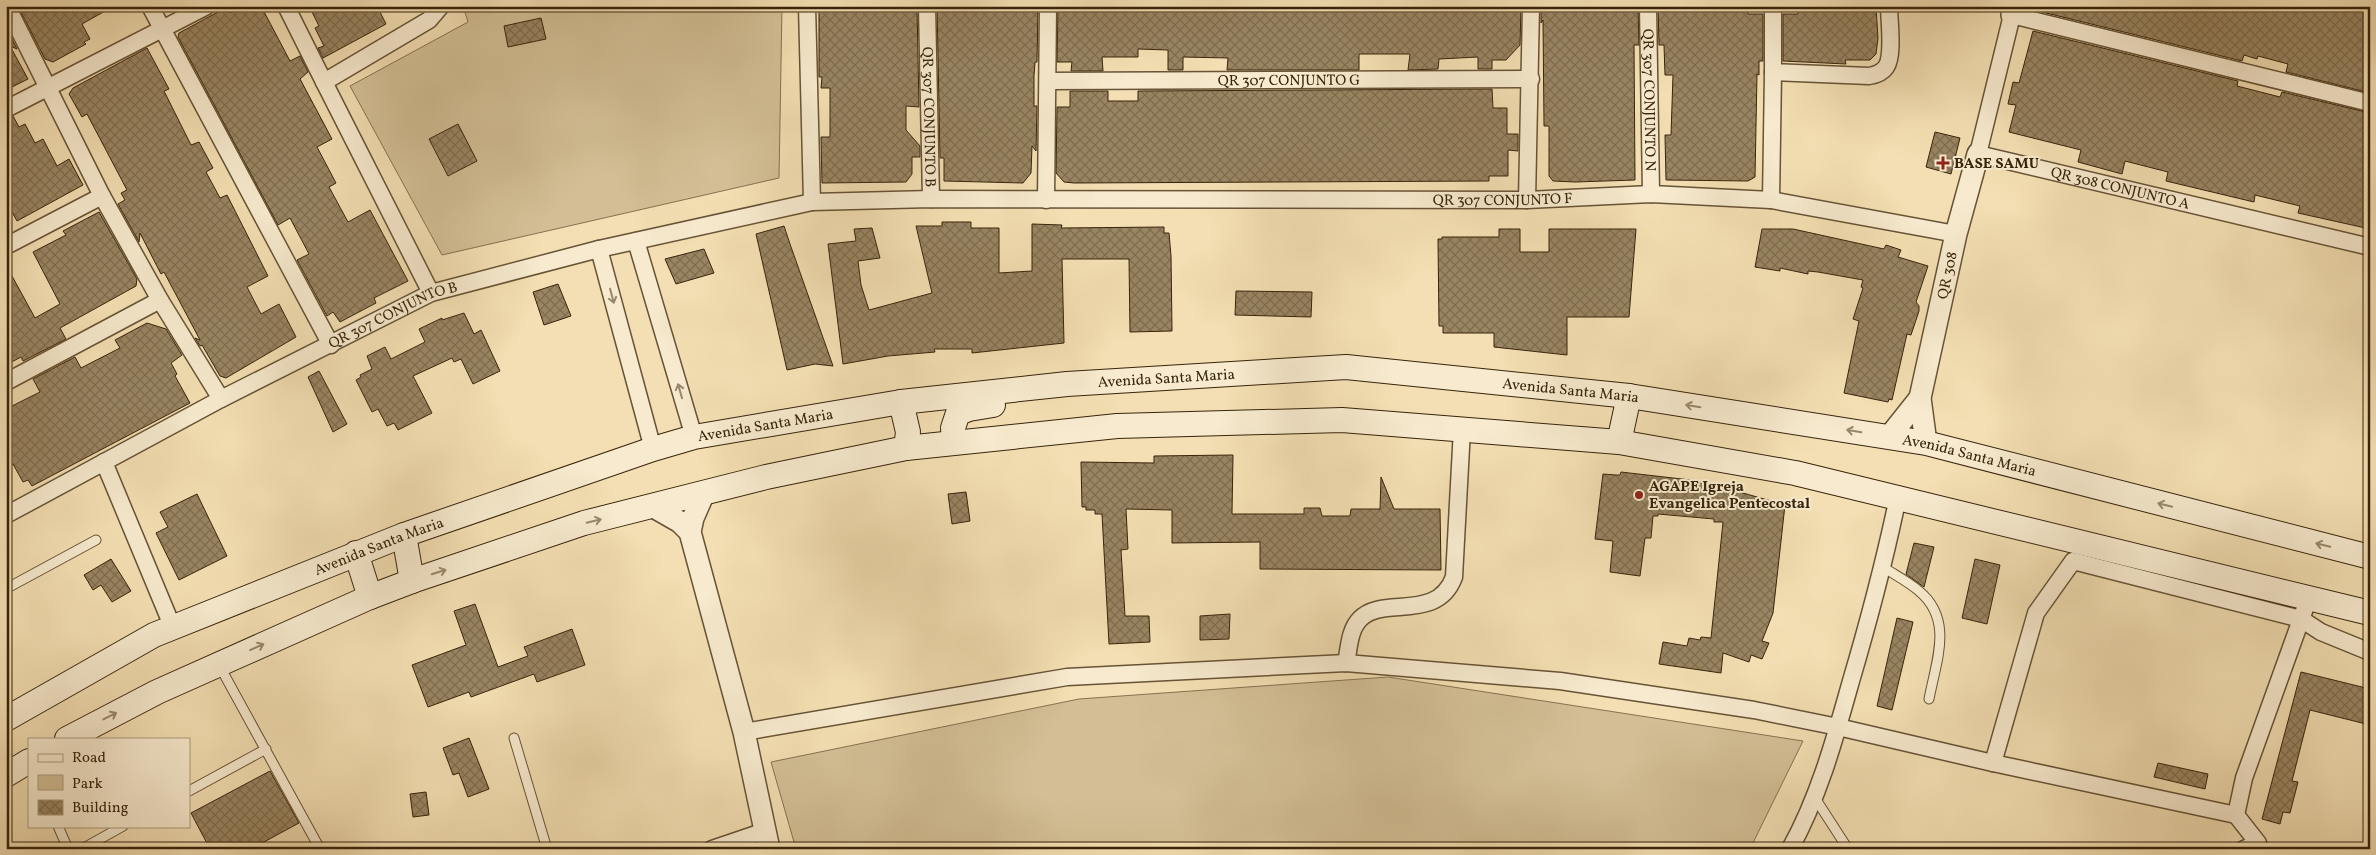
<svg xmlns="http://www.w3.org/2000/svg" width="2376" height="855" viewBox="0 0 2376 855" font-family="Vollkorn,serif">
<defs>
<pattern id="building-cross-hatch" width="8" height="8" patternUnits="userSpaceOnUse" patternTransform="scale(1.25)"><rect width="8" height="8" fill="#998562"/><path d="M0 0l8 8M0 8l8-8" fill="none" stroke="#7e6d4f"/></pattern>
</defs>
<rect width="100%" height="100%" fill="#f3dfb3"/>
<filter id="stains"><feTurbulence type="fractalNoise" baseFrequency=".004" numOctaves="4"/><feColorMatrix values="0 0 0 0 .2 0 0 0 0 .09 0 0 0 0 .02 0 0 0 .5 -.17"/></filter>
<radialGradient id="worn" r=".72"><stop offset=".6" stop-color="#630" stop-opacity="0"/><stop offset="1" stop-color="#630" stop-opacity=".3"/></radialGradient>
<path fill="#d3bf96" stroke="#867250" d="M463,6H782L779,178L442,255L350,86L468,22Z
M1388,677L1803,741L1750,849H796L771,762L1079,699Z"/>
<path fill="url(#building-cross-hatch)" stroke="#38240b" d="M18,6H114L82,24L90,39L84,42L86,44L53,62L45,59Z
M242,6H261L290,61L300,56L308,72L300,79L332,139L317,147L336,183L329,187L348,222L370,210L408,281L374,298L376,303L340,322L333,312L327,316L297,260L309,254L290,218L278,225L178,37L179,33L227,7L230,13Z
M309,6H377L386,24L323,58L318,48L324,46L315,28L319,26Z
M819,6H917L919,107L906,106V130L920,146V157H912V174L906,182L822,183L821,137H830V88H821L822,77H819Z
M937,6H1038L1037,62H1035L1034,76V106H1037L1036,151L1032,146L1031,173L1023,183L944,181V158H940Z
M1058,6H1521L1520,45L1506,60H1492V69H1478V57L1439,59L1438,69L1408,70L1410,54H1359V70H1227L1228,58L1183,57V70H1168V50L1138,49V57H1102L1103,71H1071L1072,62H1057Z
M1541,6H1638L1639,45H1634L1635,180L1575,182L1553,181L1549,176V126H1544L1543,20L1541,23Z
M1658,6H1748V14H1763V61H1759V75L1757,74L1755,177L1748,181L1666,180L1665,135H1671L1673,75H1665L1664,45H1659Z
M1802,6H1876L1878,38L1876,54L1870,60H1845L1846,64L1783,61V14H1798V9L1802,8Z
M2039,6H2370V93L2286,72L2288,64L2258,56L2257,59L2244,55L2242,61L2038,11Z
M541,18L546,39L508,47L504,26Z
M6,27L17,49L10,46L28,79L6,90Z
M2033,31L2238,81L2237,86L2280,97L2282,92L2370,113V229L2298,213L2300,206L2255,195L2254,202L2166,181L2168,172L2125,161L2122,174L2078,162L2081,150L2009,132L2016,105L2008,104L2013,82L2019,83Z
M147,48L169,89L164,91L191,145L199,142L213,168L206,172L220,198L227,195L268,276L247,287L261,314L279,304L296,337L226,378L220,376L202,345L200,346L195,338L200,340L164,272L161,274L140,233L139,242L118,204L125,200L121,193L127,190L87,114L82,117L69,94L73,88Z
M1492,89L1493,108H1507V134H1518V151L1508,150V176H1489V181L1074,183L1064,182L1056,173L1057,107H1070V91H1108V101H1138V91Z
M13,116L19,127L25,124L35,143L43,139L57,166L69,159L83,185L17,221L6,201V119Z
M458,124L477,161L448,176L429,139Z
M1935,132L1960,138L1951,174L1926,167Z
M99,212L137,279L136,286L60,328L66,339L23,361L21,357L6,365V265L35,318L60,304L33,252L66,235L63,231Z
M942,222H971V228H999V273L1032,271V224L1062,225L1061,228L1164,227V233H1169L1171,256L1172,331L1130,332L1129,259H1062L1064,343L972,353V349H934L935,352L888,356L843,364L828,244L856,241L854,229L872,228L880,258L858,261L861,285L869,310L932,293L916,226H942Z
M784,226L790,244L833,366L815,364L787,370L756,234Z
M1499,229H1520V252H1549V229H1636L1629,317H1567V355L1494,347V333H1443V326H1439L1438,239H1442V237H1499Z
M1762,229H1793L1884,249L1886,245L1901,250L1898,257L1928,266L1916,302L1919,306V311L1911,335L1907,334L1892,400L1889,399L1888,402L1844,393L1859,321L1853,319L1863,288L1861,287L1863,280L1818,272L1808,271V274L1780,268V271L1755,267Z
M704,249L714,273L676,284L665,259Z
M558,284L571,316L544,325L533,292Z
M1236,291L1312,292L1311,317L1235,315Z
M464,313L474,334L481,330L500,371L473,384L461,359L454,362L452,358L413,376L432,413L398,430L394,423L387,426L378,409L372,412L356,380L361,377L360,375L372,369L367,356L385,347L391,359L425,342L419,329L442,318V320Z
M147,323L166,329L182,355L171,363L177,374L175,376L190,403L32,486L28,480L23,482L13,464L6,468V409L40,392L33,379L75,357L81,368L120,348L115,340Z
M319,371L347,424L333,432L308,377Z
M1233,455L1232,514H1304V508H1320L1322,516H1350L1351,509H1380L1381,477L1394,509H1440L1441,570L1260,569V542L1172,543V510L1126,509L1128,549L1121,550L1125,616H1149L1150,642L1109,644L1102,514H1095V510H1086V507H1082L1081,462L1154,463V456Z
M1621,472L1699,481V483L1715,485L1785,505L1773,613L1762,641L1769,643L1762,659L1751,655L1749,662L1723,653L1721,673L1659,664L1663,642L1687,646L1689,638L1700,640L1701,637L1711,638L1723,522H1714V519L1658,514V516H1653L1651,538H1645L1640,576L1610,572L1613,541L1595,539L1603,474L1616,475H1620Z
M966,492L970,521L952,524L948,494Z
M197,494L227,556L179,580L156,533L168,527L160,512Z
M1914,543L1934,547L1924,587L1906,574Z
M111,559L131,591L112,602L101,585L93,590L84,575Z
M1975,559L2000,565L1987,624L1962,618Z
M475,604L498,667L528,656L524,647L572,629L585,665L537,682L534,674L471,697L469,692L428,707L412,665L466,645L454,611Z
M1230,614L1229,639L1200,640V616Z
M1897,618L1913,622L1892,710L1877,706Z
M2301,672L2370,689V725L2310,710L2292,781L2298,782L2290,813L2283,812L2280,824L2262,819Z
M469,738L489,789L468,797L459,773L453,775L443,748Z
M2158,763L2208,774L2205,789L2154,777Z
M270,771L299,823L251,849H210L191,813Z
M426,792L429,815L413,817L410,794Z"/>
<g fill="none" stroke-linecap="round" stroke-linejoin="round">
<g stroke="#675335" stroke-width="11">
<path id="service" d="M1883,567C1895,575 1909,582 1919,591C1954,620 1936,661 1929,699
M6,586H11L96,540
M219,665L320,849
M514,738L547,849
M189,791L266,749
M1815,798L1848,849
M58,826L68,849
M82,849L123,826"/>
</g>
<g stroke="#675335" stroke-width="19">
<g id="minor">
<path d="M7,6L102,196L160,300L221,399"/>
<path d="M150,6L331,345"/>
<path d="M286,6L324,82"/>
<path d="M807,6L812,202"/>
<path id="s1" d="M927,6L931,199"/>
<path id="s2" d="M1648,6L1651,194"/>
<path d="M1773,6V72L1869,76C1875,75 1882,73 1886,67C1894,56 1889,20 1889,6"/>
<path id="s3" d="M1048,81L1531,79"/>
<path id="s4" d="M2370,103L2012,15L1978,154L2370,247"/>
<path d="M6,109L207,6"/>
<path d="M1046,200L1048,6"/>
<path d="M1527,200L1531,6"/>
<path d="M1771,200L1773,72"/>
<path d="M636,241L694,437"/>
<path d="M6,246L102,196"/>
<path d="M599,249L653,449"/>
<path d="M431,293L324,82L429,20L441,6"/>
<path d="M6,382L160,300"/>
<path d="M104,462L173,628"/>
<path id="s5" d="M6,515L221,399L431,293L599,249L812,202L931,199L1527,200L1651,194L1771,200L1956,234"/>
<path d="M1346,663C1349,649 1349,630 1360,619C1382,595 1437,623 1454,577L1462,429"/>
<path d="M744,732L1067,677L1346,663L1560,681L1754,710L1838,727L1993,763L2236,815L2244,778L2308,600"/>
<path d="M1993,763L2036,613L2073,561L2301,619L2321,632L2370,652"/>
<path d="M2236,815L2258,843L2244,849"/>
<path d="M712,849L765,831"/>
<path d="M1790,849C1819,797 1835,738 1851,681C1869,620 1885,559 1898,497"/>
</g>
</g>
<g stroke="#675335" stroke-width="24">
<g id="tertiary">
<path d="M2012,15L2014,6"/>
<path d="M1889,437L1920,398"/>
<path id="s6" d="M1926,443L1920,398L1956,234L1978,154"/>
<path d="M704,493L693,518L690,532L744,732L769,849"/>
<path d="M652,506L680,522L690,532"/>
</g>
</g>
<g stroke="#38240b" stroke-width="26">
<g id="secondary">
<path d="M901,402L908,432L906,448"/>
<path d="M954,442L953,428L958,413L969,409L993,405"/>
<path d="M1619,442L1629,396"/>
<path d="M404,535L412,581"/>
<path d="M356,553L370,597"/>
<path id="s7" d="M6,719L154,635L404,535L653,449L694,437L901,402L1067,384L1346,367L1629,396L1926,443L2370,557"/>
<path d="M67,739L157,692L370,597L412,581L584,523L766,477L906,448L1117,426L1342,420L1619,442L1795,473L2370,613"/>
<path d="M6,775L29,761"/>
</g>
</g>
<use href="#service" stroke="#f7eace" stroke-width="9"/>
<use href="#minor" stroke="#f7eace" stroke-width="16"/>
<use href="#tertiary" stroke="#f7eace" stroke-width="21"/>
<use href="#secondary" stroke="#f7eace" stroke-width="24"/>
</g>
<defs><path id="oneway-shaft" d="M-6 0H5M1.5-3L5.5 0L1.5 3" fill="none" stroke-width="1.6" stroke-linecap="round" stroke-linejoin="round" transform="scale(1.25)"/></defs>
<g stroke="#98876c">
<use href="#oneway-shaft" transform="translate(612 296) rotate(75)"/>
<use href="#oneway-shaft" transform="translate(680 391) rotate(-106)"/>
<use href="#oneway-shaft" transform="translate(1693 406) rotate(-171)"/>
<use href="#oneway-shaft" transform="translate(1854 431) rotate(-171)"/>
<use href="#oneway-shaft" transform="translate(2165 505) rotate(-166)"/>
<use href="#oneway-shaft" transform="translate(594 521) rotate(-14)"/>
<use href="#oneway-shaft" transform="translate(2323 545) rotate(-166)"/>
<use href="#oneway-shaft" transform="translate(439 572) rotate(-18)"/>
<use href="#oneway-shaft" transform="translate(257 647) rotate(-24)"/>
<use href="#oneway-shaft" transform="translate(110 716) rotate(-27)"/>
</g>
<g fill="#8f2418" stroke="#f7eace" stroke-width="2">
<path d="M1940.5 155.5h5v5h5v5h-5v5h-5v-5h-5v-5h5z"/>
<circle cx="1639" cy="495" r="5"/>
</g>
<g text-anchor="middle" stroke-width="4" stroke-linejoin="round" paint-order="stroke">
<g font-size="15" fill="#38240b" stroke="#f7eace">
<text dy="5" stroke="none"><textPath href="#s3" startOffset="241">QR 307 CONJUNTO G</textPath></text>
<text dy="5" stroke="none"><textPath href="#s2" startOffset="94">QR 307 CONJUNTO N</textPath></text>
<text dy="5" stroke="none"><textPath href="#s1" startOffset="111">QR 307 CONJUNTO B</textPath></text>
<text dy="5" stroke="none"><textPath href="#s4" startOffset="658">QR 308 CONJUNTO A</textPath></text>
<text dy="5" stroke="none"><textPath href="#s5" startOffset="1562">QR 307 CONJUNTO F</textPath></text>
<text dy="5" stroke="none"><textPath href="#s6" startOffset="171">QR 308</textPath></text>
<text dy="5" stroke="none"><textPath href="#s5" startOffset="436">QR 307 CONJUNTO B</textPath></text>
<text dy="5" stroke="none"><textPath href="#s7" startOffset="1222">Avenida Santa Maria</textPath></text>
<text dy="5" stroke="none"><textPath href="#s7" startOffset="1628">Avenida Santa Maria</textPath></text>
<text dy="5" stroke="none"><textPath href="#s7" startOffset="818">Avenida Santa Maria</textPath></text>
<text dy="5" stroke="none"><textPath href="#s7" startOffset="2032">Avenida Santa Maria</textPath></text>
<text dy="5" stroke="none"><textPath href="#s7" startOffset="412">Avenida Santa Maria</textPath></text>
</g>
<g font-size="15" font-weight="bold" fill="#38240b" stroke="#f7eace" text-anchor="start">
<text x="1954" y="168">BASE SAMU</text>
<text x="1649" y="491">AGAPE Igreja<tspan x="1649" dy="17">Evangelica Pentecostal</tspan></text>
</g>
</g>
<rect width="2376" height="855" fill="none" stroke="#f3dfb3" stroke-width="25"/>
<rect x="8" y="8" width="2361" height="840" fill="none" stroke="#38240b" stroke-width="2.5"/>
<rect x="12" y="12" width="2351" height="830" fill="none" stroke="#38240b"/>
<rect x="28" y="738" width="162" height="90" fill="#f7eace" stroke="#ab9b80"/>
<rect x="38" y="754" width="25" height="8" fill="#f7eace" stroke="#ab9b80"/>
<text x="72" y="762" font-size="15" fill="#38240b">Road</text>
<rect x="38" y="775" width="25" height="15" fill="#d3bf96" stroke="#ab9b80"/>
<text x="72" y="788" font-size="15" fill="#38240b">Park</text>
<rect x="38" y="800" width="25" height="15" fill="url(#building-cross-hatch)" stroke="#ab9b80"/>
<text x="72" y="812" font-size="15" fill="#38240b">Building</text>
<rect width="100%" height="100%" filter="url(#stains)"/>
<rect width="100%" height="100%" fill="url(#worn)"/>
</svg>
